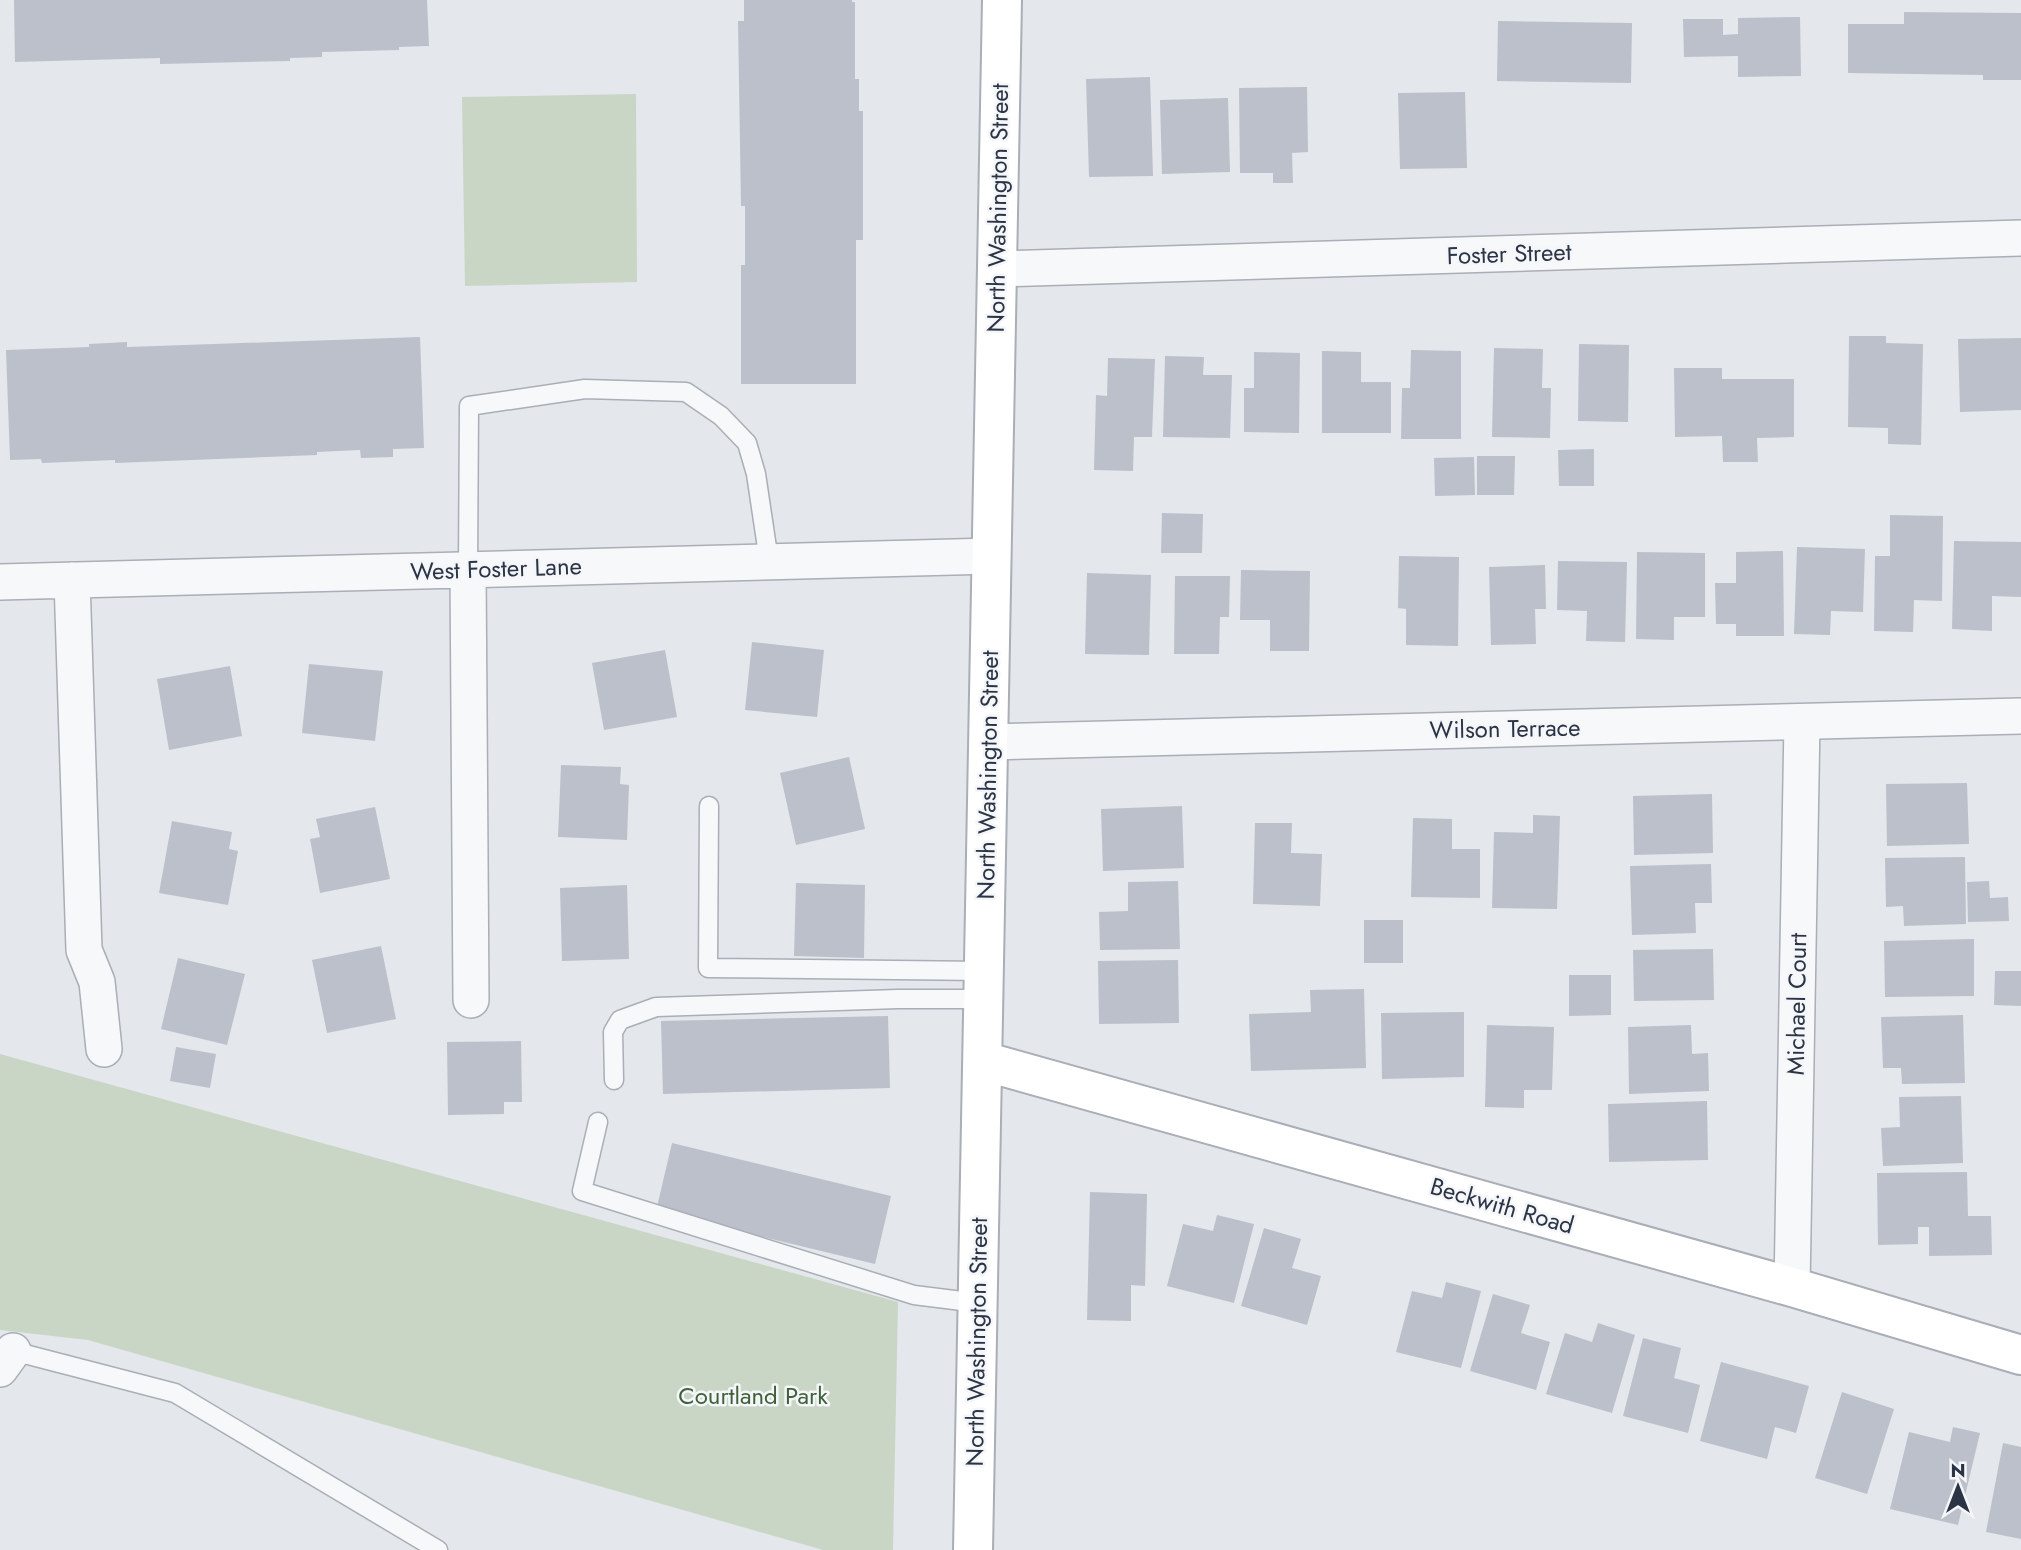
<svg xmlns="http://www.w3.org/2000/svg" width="2021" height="1550" viewBox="0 0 2021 1550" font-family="Jost,sans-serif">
<rect width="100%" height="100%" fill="#e4e7ec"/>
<path fill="#c9d6c5" d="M636,94L637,282L465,286L462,97Z
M0,1054L898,1302L893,1550H823L88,1340L0,1330Z"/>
<path fill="#bbc0ca" d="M14,0H427L429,46L399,47V50L322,52V57L290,58V61L160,64V58L15,62Z
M744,0H852V2H855V79H859V111H863V240H856V384H741V265H745V206H741L738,21H744Z
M1904,12L2021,13V80H1983V75L1848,73V24H1904Z
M1800,17L1801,76L1738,77V56L1684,57L1683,19H1723V35L1738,34V18Z
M1498,21L1632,23L1631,83L1497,81Z
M1150,77L1153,176L1089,177L1086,79Z
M1307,87L1308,152L1292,153L1293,183H1273V173H1240L1239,88Z
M1465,92L1467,168L1400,169L1398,93Z
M1228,98L1230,172L1162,174L1160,100Z
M1849,336H1886V343L1923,344L1921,445L1888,444V428L1848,427Z
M420,337L424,448L393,449V457L361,458L360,450L317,452V455L115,463V460L42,463L41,459L10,460L6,350L89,347V344L127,342V347Z
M2021,338V410L1960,412L1958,339Z
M1579,344L1629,345L1628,422L1578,421Z
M1494,348L1543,349L1542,388H1551L1550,438L1492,437Z
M1411,350L1461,351V439H1401L1402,388H1410Z
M1322,351L1361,352V382H1391V433H1322Z
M1254,352L1300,353L1299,433L1244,432V388H1254Z
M1165,356L1204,357L1203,375H1232L1230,438L1163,437Z
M1108,358L1155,359L1152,437H1134L1133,471L1094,470L1096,395L1107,396Z
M1674,368H1722V379H1794V437L1757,438L1758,462H1723L1722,436L1675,437Z
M1594,449V486H1559L1558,450Z
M1477,456H1515L1514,495H1477Z
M1474,457L1475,495L1435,496L1434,458Z
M1162,513L1203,514L1202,553H1161Z
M1890,515L1943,516L1942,601L1914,600L1913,632L1874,631L1875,556H1890Z
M1954,541L2021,542V597L1992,596V631L1952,629Z
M1797,547L1865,549L1863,612L1831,611L1830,635L1794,634Z
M1783,551L1784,636H1736V624H1716L1715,583H1736V552Z
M1637,552L1705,553V617H1674V640L1636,639Z
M1399,556L1459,557L1458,646L1406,645V609L1398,608Z
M1558,561L1627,562L1625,642L1586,641L1587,611L1557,610Z
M1545,565L1546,609H1535L1536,644L1491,645L1489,567Z
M1241,570L1310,571L1309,651H1270V620H1240Z
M1087,573L1151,575L1149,655L1085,654Z
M1175,576H1230L1229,617H1220L1219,654H1174Z
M752,642L824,650L817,717L745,710Z
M665,650L677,717L604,730L592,663Z
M309,664L383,671L375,741L302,733Z
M230,666L242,736L169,750L157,679Z
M849,757L865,829L796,845L780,773Z
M561,765L621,767L620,784L629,785L627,840L558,837Z
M1967,783L1969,844L1887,846L1886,784Z
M1712,794L1713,853L1634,855L1633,796Z
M1182,806L1184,868L1103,871L1101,809Z
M375,807L390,879L320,893L310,839L320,837L316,819Z
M1533,815L1560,816L1557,909L1492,908L1494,832L1533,833Z
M1413,818L1452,819V849H1480V898L1411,897Z
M172,821L232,832L229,849L238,851L228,905L159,893Z
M1255,823H1292L1291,853L1322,854L1320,906L1253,904Z
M1965,857L1966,924L1904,926L1903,906L1886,907L1885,858Z
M1711,864L1712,903H1695L1696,933L1632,935L1630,866Z
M1178,881L1180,949L1100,950L1099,912L1128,911V882Z
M1989,881L1990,898L2008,897L2009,921L1968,922L1967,882Z
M796,883L865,885L864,958L794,956Z
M627,885L629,959L562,961L560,888Z
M1364,920H1403V963H1364Z
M1974,939V996L1885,997L1884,941Z
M381,946L396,1019L327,1033L312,960Z
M1713,949L1714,1000L1634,1001L1633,950Z
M178,958L245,974L227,1045L161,1029Z
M1178,960L1179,1023L1099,1024L1098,961Z
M1995,971H2021V1006L1994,1005Z
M1569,975H1611V1015L1569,1016Z
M1364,989L1366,1068L1251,1071L1249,1014L1311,1012L1310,990Z
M1464,1012V1077L1382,1079L1381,1013Z
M1963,1015L1965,1083L1902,1084L1901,1068H1883L1881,1017Z
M888,1016L890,1088L663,1094L661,1021Z
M1487,1025L1554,1027L1552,1090H1524V1108L1485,1107Z
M1691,1025L1692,1054L1708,1053L1709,1091L1629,1094L1628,1027Z
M521,1041L522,1102H504V1114L448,1115L447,1042Z
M176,1047L216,1054L210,1088L170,1081Z
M1961,1096L1963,1163L1883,1166L1881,1128L1900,1127L1899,1097Z
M1707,1101L1708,1160L1609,1162L1608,1104Z
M672,1143L891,1196L875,1264L656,1211Z
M1967,1172L1968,1216H1991L1992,1255L1929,1256V1227H1918V1244L1878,1245L1877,1173Z
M1090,1192L1147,1194L1145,1286L1131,1285V1321L1087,1320Z
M1217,1215L1254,1224L1234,1303L1167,1286L1183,1224L1213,1231Z
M1264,1228L1301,1239L1292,1268L1321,1276L1307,1325L1241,1306Z
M1446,1282L1481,1291L1461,1368L1396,1352L1412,1291L1442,1298Z
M1493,1294L1530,1305L1521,1333L1550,1342L1536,1390L1470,1371Z
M1598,1323L1635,1335L1612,1413L1546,1394L1565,1333L1592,1342Z
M1643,1338L1681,1348L1674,1378L1700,1385L1688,1433L1623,1416Z
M1721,1362L1809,1386L1796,1433L1775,1427L1767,1459L1700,1441Z
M1842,1392L1894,1409L1867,1494L1815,1478Z
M1953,1427L1980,1433L1958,1525L1890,1509L1909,1432L1950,1442Z
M2003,1443L2021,1447V1539L1986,1532Z"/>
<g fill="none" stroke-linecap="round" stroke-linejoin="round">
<g stroke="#a9aeb7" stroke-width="21">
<path id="lane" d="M468,569L469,406L585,389L686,392L721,416L747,443L756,474L769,561
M709,806L708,968L984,971
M614,1080L613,1032L620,1020L656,1007L898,999H983
M598,1122L582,1191L914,1295L978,1303
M13,1351L175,1393L438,1550"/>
</g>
<g stroke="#a9aeb7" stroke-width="38">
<path id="street" d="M997,269L2021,238
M468,569L471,1000
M72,580L84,950L97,982L104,1049
M0,582L992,556
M988,742L2021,716
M1792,1287L1802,722
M0,1369L13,1351"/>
</g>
<g stroke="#a9aeb7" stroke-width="42">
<path id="secondary" d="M983,1061L1792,1287L2021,1355
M973,1550L1002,0"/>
</g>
<use href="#lane" stroke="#f7f8fa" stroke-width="18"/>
<use href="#street" stroke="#f7f8fa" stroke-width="35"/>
<use href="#secondary" stroke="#fff" stroke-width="38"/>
</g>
<g text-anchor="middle" stroke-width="5" stroke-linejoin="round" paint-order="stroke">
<g font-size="24" fill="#2b3445" stroke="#f4f6f9">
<text transform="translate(998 208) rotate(-89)" y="8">North Washington Street</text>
<text transform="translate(1509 254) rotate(-2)" y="8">Foster Street</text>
<text transform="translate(496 569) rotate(-2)" y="8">West Foster Lane</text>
<text transform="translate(1505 729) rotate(-1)" y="8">Wilson Terrace</text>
<text transform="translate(988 775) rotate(-89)" y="8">North Washington Street</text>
<text transform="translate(1797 1004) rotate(-89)" y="8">Michael Court</text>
<text transform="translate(1502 1206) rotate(16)" y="8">Beckwith Road</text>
<text transform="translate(977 1342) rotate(-89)" y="8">North Washington Street</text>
</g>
<g font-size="24" fill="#3f6138" stroke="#f4f6f9">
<text x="753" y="1404">Courtland Park</text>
</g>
</g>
<g transform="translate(1958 1487)" stroke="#f4f6f9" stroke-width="5" paint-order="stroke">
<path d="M0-5L12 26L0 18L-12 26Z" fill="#2b3445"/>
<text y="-10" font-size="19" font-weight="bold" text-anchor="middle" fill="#2b3445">N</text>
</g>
</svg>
